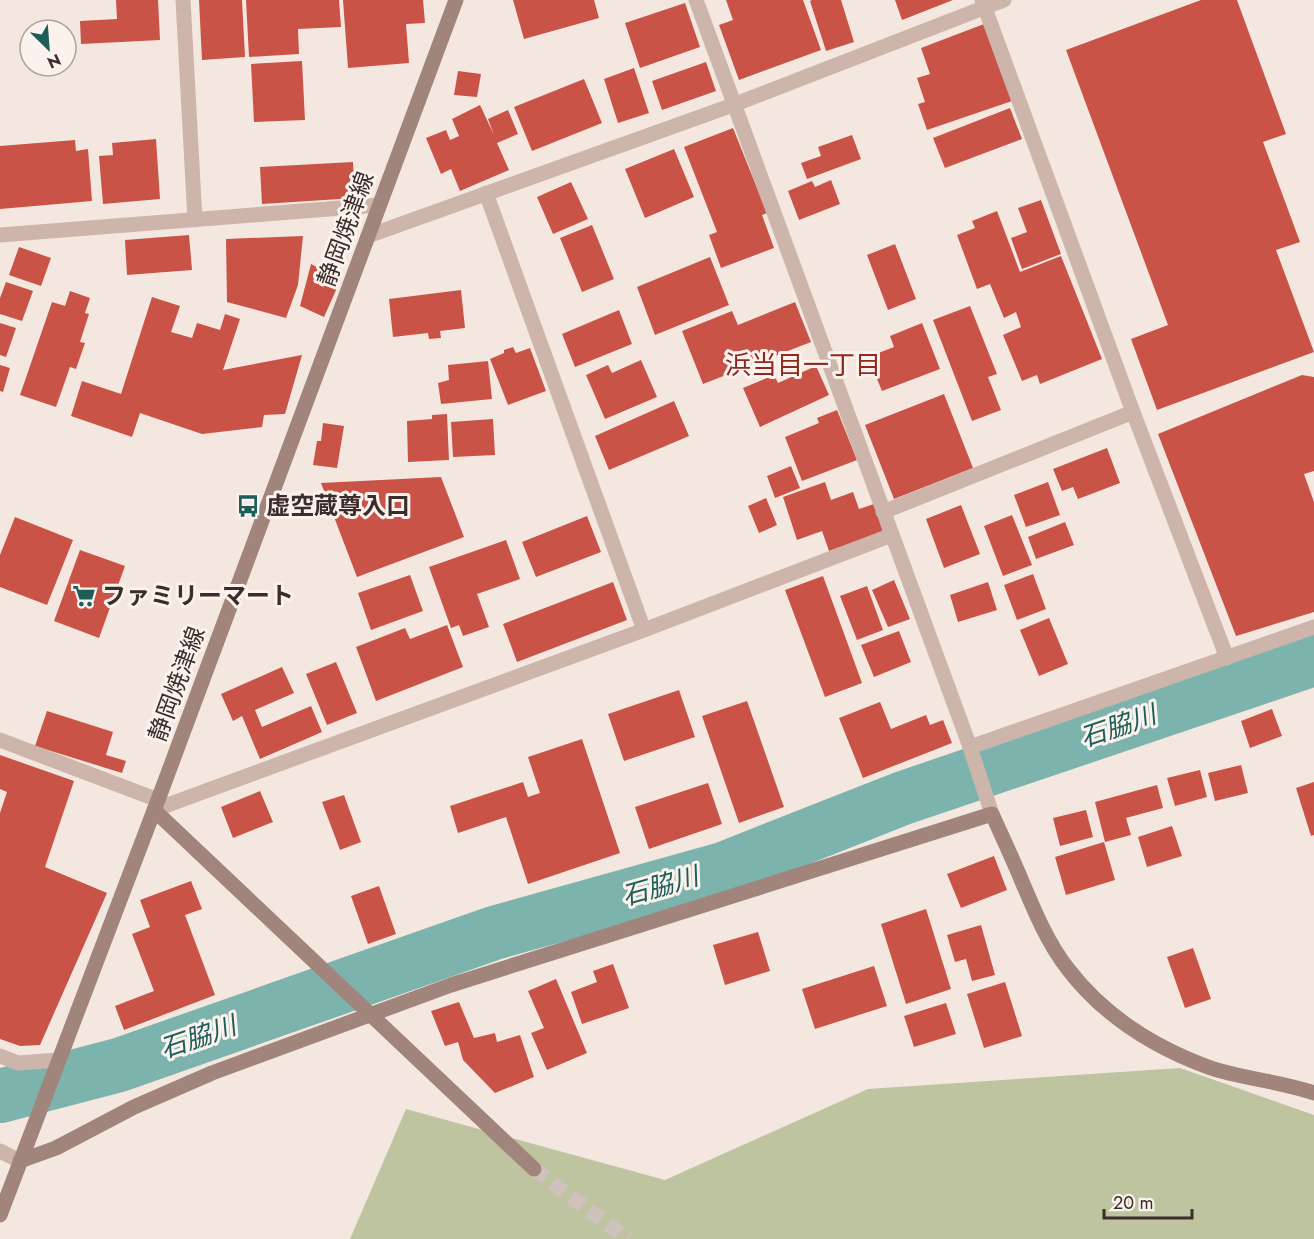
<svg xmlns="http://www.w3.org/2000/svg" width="1314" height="1239" viewBox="0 0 1314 1239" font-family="Jost,'Noto Sans JP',sans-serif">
<rect width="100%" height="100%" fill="#f4e7e0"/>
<path fill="#bdc49f" d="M1180,1068L1314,1115V1239H350L406,1109L665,1180L868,1089Z"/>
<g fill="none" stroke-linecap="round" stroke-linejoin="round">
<path stroke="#7db3ad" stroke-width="54" d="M0,1096L119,1065L494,933L723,869L903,798L1314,659"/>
</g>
<path fill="#ca5348" d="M116,0H158L160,40L81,44L80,21L117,19Z
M199,0H242L245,57L202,60Z
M246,0H339L341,27L298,29L299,54L249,57Z
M343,0H423L425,23L406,24L409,63L348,68Z
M513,0H594L599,18L524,39Z
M726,0H803L821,50L739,80L719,25L733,20Z
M812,0H841L854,42L826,51L810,1Z
M895,0H953L902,20Z
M1201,0H1237L1286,134L1263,142L1300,242L1276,250L1314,352L1157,410L1131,339L1168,325L1066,50Z
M685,3L700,47L640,68L625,23Z
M984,24L1012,101L927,130L918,104L925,102L917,78L930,74L921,48Z
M302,61L305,120L254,122L251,64Z
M706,62L716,91L662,110L652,81Z
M634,68L649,113L618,123L604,79Z
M458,71L481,74L477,97L454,95Z
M584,79L602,123L532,151L514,107Z
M480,105L494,135L488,119L508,110L518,134L497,143L509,170L460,191L451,169L441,174L426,138L446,130L450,140L459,136L452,119Z
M1010,108L1022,139L945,168L933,138Z
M733,128L767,213L762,215L774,248L721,268L709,235L717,232L684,147Z
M852,135L861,159L807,179L801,163L821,156L818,147Z
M156,139L160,199L103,204L99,156L113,155L112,143Z
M75,140L76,151L88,149L92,201L0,209V146Z
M674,149L694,197L645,218L625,169Z
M353,162L355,198L262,204L260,167Z
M831,180L840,204L799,220L788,191L812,181L815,187Z
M571,182L588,219L553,234L537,197Z
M1041,200L1061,254L1022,269L1011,238L1027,232L1018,208Z
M997,211L1020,272L1061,256L1102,359L1040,384L1037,375L1022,381L1003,335L1021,327L1016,312L1004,318L990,284L977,289L957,235L975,228L972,221Z
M592,225L614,279L582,292L560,238Z
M189,235L192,270L127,275L125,240Z
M303,236L298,285L286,318L227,302L226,239Z
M895,244L916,299L888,310L867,255Z
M19,247L51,258L41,286L9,275Z
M710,257L729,305L655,335L637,287Z
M311,264L341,279L324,317L300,306Z
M6,282L33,291L22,321L0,314V298Z
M461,290L465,328L440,331L441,338L429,339L428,333L393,337L389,299Z
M70,291L90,298L85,313L89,314L80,342L85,343L76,369L70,367L56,407L20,395L52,302L65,306Z
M152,297L180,306L171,332L192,338L197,323L220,330L225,314L240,319L223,370L302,355L285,414L264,415L262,427L202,434L140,413L132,437L71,416L82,381L121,394Z
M795,302L811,342L703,384L682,331L732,311L738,325Z
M970,306L997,374L988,377L1001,410L972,421L933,320Z
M619,310L632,344L575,367L562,334Z
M0,323L16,328L6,357L0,355Z
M922,323L940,369L882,391L868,357L894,347L890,336Z
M513,347L516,353L530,348L546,391L508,405L490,359L504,353V350Z
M641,360L657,397L605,419L586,375L608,365L612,373Z
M488,361L492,399L441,404L438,383L449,380L448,365Z
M0,365L10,368L3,392L0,391Z
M816,366L829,395L760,427L743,388L774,375L778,383Z
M1302,375L1314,377V471L1304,474L1314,502V612L1236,636L1158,434Z
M944,394L973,468L894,499L865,425Z
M674,401L689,436L609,470L595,436Z
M837,410L857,460L802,481L785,437L819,423L817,418Z
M447,414L449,460L408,462L407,421L432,419V415Z
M493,419L495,455L453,457L451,422Z
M323,423L344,426L337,468L313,465L317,441H321Z
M1107,448L1120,483L1078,499L1073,487L1062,491L1053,469Z
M791,466L800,488L775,498L767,476Z
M441,477L464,537L357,577L321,483Z
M825,482L831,500L853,492L859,509L874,504L883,532L829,551L822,531L797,540L783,497Z
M1048,482L1060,515L1026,527L1014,495Z
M766,498L777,525L759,533L748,506Z
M961,505L980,554L944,568L926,519Z
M1012,515L1032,565L1003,576L984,526Z
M587,516L601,552L536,577L522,542Z
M15,517L73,540L47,605L0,587V555Z
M1065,522L1074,545L1036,559L1028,537Z
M506,540L520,579L477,594L489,627L463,636L459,625L451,628L429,567Z
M80,550L125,566L99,638L54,621Z
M1033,574L1046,609L1017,620L1004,585Z
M410,575L423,611L371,630L358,593Z
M823,576L862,683L825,697L785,590Z
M894,580L910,619L888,627L872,590Z
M613,582L627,620L517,662L503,624Z
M988,582L997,610L958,622L950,595Z
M867,586L883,630L857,640L840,596Z
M1049,618L1068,664L1039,676L1020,630Z
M447,625L463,667L376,701L356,647L405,628L410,639Z
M899,631L911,662L874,677L861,645Z
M336,662L357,713L327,725L306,674Z
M282,667L294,693L255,710L262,727L311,706L322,732L260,759L242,716L233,721L221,694Z
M679,690L695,737L624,761L608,714Z
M747,701L784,807L739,823L702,716Z
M880,702L891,729L926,715L930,725L943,720L952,743L863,778L839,718Z
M1272,709L1282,736L1250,748L1241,721Z
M47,711L113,732L106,755L126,761L122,773L35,746Z
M582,739L620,853L528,884L506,817L458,833L450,806L523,782L528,797L540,793L528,757Z
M0,755L74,781L45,867L107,893L40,1045L20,1046L0,1039V813L7,792L0,789Z
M1241,765L1248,793L1215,801L1208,773Z
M1200,770L1207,797L1175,806L1167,778Z
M1314,782V835L1311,836L1296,788Z
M708,783L722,824L649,849L635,807Z
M1157,785L1163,808L1126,818L1131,835L1105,842L1095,802Z
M260,791L273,822L233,838L221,807Z
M344,795L361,842L340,850L322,802Z
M1086,810L1093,837L1060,846L1053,818Z
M1172,826L1182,856L1147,867L1138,837Z
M1104,842L1115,880L1066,895L1055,857Z
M994,856L1007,890L961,908L947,874Z
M191,881L202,909L185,915L215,995L124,1030L115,1006L154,991L132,934L150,927L140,900Z
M379,886L396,934L368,944L351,896Z
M926,909L951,989L906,1004L881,924Z
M981,925L995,975L972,981L966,959L955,962L947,935Z
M758,932L770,971L725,985L713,945Z
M1193,948L1211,999L1185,1008L1167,957Z
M613,964L629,1008L582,1024L571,992L597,982L593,971Z
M874,966L887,1006L815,1029L802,989Z
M556,979L587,1053L547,1070L531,1033L544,1028L528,991Z
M1005,982L1022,1036L984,1048L967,994Z
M459,1002L474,1038L495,1033L497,1042L520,1035L534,1077L495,1093L463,1060L458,1042L445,1046L431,1011Z
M946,1003L956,1034L914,1047L904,1016Z"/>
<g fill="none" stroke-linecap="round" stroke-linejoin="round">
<path stroke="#cfc2bc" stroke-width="15" stroke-dasharray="15 8" stroke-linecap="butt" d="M534,1169L628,1239"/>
<path stroke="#cdb5ab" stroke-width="15" d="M183,0L195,220
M696,0L970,747L992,814
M982,0L1133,412L1227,658
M486,193L644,630
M0,235L379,205
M368,236L733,105L1004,0
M883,512L1133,412
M0,740L158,800
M970,747L1314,627
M154,810L644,630L892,535
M0,1056L18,1063L59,1060
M0,1151L20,1161"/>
<path stroke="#a1847c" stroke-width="15" d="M154,810L534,1169
M20,1161L56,1148L134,1107L212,1073L451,985L992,814C1001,834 1010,853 1018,872C1032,905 1046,941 1068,969C1104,1016 1154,1047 1208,1067C1242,1079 1280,1081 1314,1093
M0,1215L158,800L456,0"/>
</g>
<defs>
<g id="bus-bare" transform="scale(1.8)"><path d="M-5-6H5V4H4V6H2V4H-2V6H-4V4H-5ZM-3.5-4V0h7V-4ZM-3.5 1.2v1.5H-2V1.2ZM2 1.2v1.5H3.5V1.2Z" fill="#1d5e59" stroke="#fbf2ed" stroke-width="2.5" paint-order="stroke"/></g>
<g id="supermarket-bare" transform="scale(1.8)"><path d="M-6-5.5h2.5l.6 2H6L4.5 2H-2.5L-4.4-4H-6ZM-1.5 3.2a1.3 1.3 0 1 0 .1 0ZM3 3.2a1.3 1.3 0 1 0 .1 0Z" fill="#1d5e59" stroke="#fbf2ed" stroke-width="2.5" paint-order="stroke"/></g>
</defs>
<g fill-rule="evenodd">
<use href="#bus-bare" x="248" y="506"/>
<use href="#supermarket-bare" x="84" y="596"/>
</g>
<g text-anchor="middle" stroke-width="6" stroke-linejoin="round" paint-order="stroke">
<g font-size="24" fill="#3b2d2a" stroke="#fbf2ed">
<text transform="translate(346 229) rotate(-70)" y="8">静岡焼津線</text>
<text transform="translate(177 684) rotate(-70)" y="8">静岡焼津線</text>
</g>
<g font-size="24" font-weight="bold" fill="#3b2d2a" stroke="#fbf2ed" text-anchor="start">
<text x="266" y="514">虚空蔵尊入口</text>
<text x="102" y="604">ファミリーマート</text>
</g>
<g font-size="26" fill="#8d2920" stroke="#fbf2ed">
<text x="803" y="374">浜当目一丁目</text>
</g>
<g font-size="26" font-style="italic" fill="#1d5e59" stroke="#fbf2ed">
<text transform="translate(1118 726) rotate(-19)" y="9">石脇川</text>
<text transform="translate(660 886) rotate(-16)" y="9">石脇川</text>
<text transform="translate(198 1037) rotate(-19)" y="9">石脇川</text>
</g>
</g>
<g transform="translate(48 48) rotate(155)"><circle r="28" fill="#fbf2ed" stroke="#aea39f" stroke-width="1.5"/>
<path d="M0-4.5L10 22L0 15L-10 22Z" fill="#1d5e59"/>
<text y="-9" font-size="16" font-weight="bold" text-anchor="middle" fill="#3b2d2a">N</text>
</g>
<path d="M1104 1209v9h88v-9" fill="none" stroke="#3b2d2a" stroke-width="3"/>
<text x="1113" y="1209" font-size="18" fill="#3b2d2a" stroke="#fbf2ed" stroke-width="4.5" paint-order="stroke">20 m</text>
</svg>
